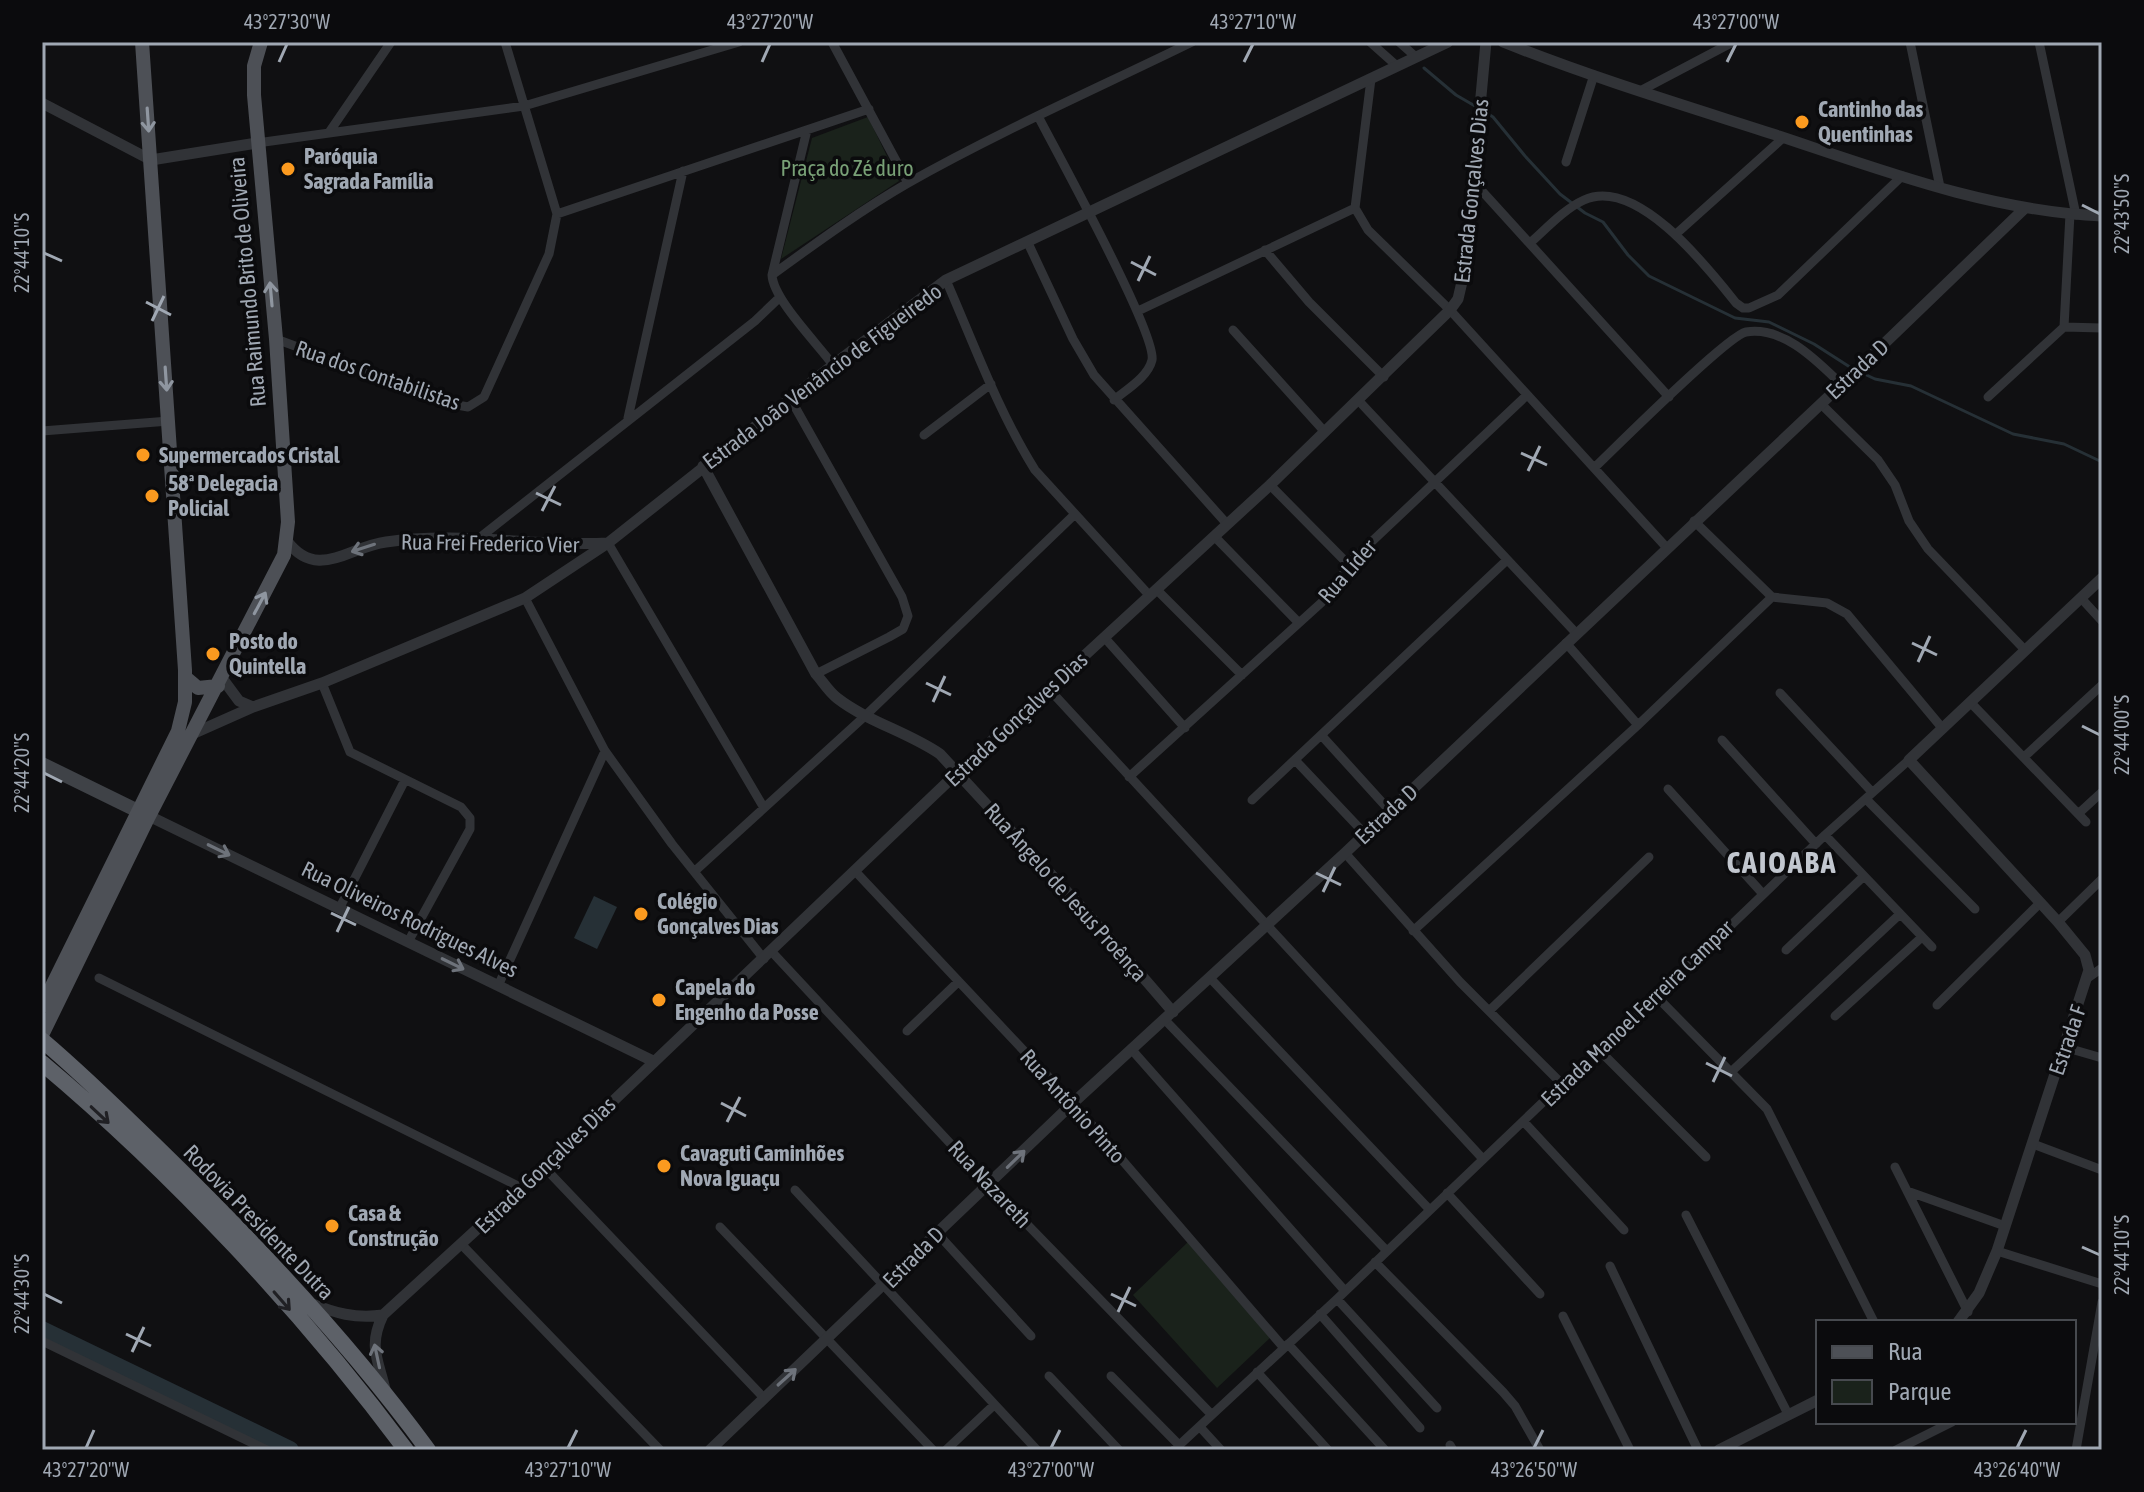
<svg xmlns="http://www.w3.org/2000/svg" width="2144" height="1492" viewBox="0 0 2144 1492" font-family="'Asap Condensed',sans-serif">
<rect width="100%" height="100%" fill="#101012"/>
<path fill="#1a221b" d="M868,117L899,181L781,259L812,138Z
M1188,1242L1271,1337L1217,1388L1133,1295Z"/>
<path fill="#263036" d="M594,896L617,907L597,949L574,938Z"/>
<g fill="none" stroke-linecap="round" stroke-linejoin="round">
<path stroke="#263036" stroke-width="3" d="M1424,68L1456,95L1475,106
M1482,110L1493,117L1525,156L1560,194L1585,213L1603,222L1628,255L1649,276L1735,318L1769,322L1814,344L1853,369
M1860,372L1875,379L1911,386L2013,434L2064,444L2102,462"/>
<path stroke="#263036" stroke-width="18" d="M42,1330L290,1450"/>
<path stroke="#313337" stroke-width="9" d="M832,42L908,183
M1370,42L1397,66
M1399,42L1416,57
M1910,42L1940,187
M2039,42L2076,215
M1371,79L1355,208L1368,230L1450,310L1667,548
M1640,91L1733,42
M1038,116C1057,153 1157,334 1152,360C1148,377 1127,389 1114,400
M807,130L772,275C773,299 817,343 833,365
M330,131L391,42
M257,143L524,106L739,42
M1566,162L1594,75
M1472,180L1669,397
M557,214L869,109
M1676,234L1783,138
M1028,243L1073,339L1094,375L1227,524
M1530,243C1546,229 1564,209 1584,200C1637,176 1708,268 1736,303L1743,308H1749L1778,295L1902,176
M1265,250L1309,302L1384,377
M772,275C816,243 861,210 908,183C1000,131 1098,88 1192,42
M946,280C974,344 998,411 1035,470L1149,595
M1138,311L1355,208
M2064,327L2070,214
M1233,330L1324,431
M276,339L452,404L468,407L484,397L549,254L557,214L505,42
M1988,397L2064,327L2102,328
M790,398L902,597L908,616L903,629L889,637L816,674
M1358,400L1576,633
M1821,404L1878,460L1895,485L1909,521L1928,549L2025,650
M628,418L683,171
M42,431L169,421
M924,435L991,384
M1594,468C1616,447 1727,336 1746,332C1784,326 1817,361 1841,384
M1270,485L1348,564
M1694,521L1772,597L1827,603L1847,614L1943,729
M1214,536L1298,622
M478,539L755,321L779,298
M608,543L764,808
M1156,589L1242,675
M525,598L605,751L672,844L764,959
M2081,598L2102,621
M1104,637L1185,728
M1566,643L1638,725
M322,683L350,752L461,807L470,818V829L408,942
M1048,688L1483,1159
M1780,693L1872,792
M1971,703L2086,822
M1322,736L1390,811
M1722,740L1816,844
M2024,757L2102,685
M1295,760L1365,834
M1129,777L1321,603L1338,585L1348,564L1527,395
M1668,789L1763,894
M1866,799L1975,909
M1252,800L1507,560
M2078,814L2102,792
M1825,835L1932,947
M1345,853L1460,982L1562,1084
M695,871L865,716L1074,515
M855,871L1073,1103L1284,1348
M339,909L405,780
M2058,922L2102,879
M1413,931L1638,725L1772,597
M1786,950L1864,876
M772,952L989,1185L1211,1414
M2089,977L2102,968
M99,978L522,1188
M1210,978L1429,1209
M498,986L605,751
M1656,996L1767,1109L1874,1322
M1937,1005L2040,903
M1489,1011L1649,857
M1835,1016L1922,937
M1165,1020L1386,1250
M907,1031L958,982
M2064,1047L2102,1058
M1132,1050L1345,1291
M1600,1051L1706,1157
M1732,1071L1900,914
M1524,1122L1624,1230
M2033,1144L2102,1170
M544,1167L764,1398
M1895,1167L1968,1312
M795,1190L1037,1450
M1907,1191L2005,1226
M1447,1193L1540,1294
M1686,1215L1788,1414
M720,1227L933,1450
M937,1233L1031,1336
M462,1245L660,1450
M1997,1251L2102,1284
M1375,1262L1503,1392L1515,1406L1540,1450
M1610,1266L1698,1450
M1337,1299L1437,1408
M1320,1314L1420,1428
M1563,1316L1630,1450
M42,1341L267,1450
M1288,1344L1385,1450
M1257,1372L1328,1450
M1049,1376L1119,1450
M1111,1376L1179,1445
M1200,1427L1221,1450
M1450,1445L1453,1450
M946,1450L994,1405
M1174,1450L1337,1299L1562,1084L1600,1051L1825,835L1909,760
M1896,1450L1952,1422
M2076,1450L2102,1302"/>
<path stroke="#313337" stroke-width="11" d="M1503,42C1593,78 1686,106 1779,136C1884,171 1990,211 2102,216
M42,103L151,160L257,143
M703,466L816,674C823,682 829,692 837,698C868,722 908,732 940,754L1104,932L1173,1012
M287,541C317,581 348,547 386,542C460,531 534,547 607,543
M222,678L239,701L253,707
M190,735L253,707L322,683L525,598L608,543L833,365L946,280L1448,42
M149,816L653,1061
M310,1303C335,1313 355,1319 383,1315
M1958,1322L1979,1293L1997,1251L2089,970L2085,955L2058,922L1909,760L2102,578
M385,1389C378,1359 368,1346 383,1315L522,1188L958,772L1270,485L1450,310L1458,299L1465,269L1486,42
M710,1450L1073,1103L1345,853L1861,366L2024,209
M1719,1450L1818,1400"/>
<path stroke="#3f4247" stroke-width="14" d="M42,764L138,811"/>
<path stroke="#4d5056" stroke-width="14" d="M185,677L198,688L218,686
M42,1006L178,731L185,702V670L142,42
M42,1035L149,816L284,555L288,522L276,339L254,95V66L261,42"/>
<path stroke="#5d6168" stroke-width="16" d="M42,1040C87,1078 128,1119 170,1160C262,1250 352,1346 428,1450
M42,1063C173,1173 304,1313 406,1450"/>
</g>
<defs><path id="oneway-shaft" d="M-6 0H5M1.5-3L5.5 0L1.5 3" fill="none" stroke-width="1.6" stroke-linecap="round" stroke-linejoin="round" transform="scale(2)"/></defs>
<g stroke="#8f96a0">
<use href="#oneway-shaft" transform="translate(148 120) rotate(86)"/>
<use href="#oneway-shaft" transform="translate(271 294) rotate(-95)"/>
<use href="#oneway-shaft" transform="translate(166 379) rotate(86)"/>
<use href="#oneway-shaft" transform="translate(260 603) rotate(-62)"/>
</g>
<g stroke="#6e737b">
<use href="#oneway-shaft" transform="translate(363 548) rotate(162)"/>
<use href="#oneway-shaft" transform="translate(219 850) rotate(26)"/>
<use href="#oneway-shaft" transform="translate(453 964) rotate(26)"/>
<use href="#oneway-shaft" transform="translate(1016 1159) rotate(-44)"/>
<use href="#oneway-shaft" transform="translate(377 1356) rotate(-102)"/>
<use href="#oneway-shaft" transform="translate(787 1377) rotate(-42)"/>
</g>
<g stroke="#202024">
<use href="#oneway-shaft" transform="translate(100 1115) rotate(43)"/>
<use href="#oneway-shaft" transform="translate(282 1301) rotate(49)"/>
</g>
<path fill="none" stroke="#a0a8b3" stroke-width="3" d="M279,62L287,44M762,62L770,44M1244,62L1253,44M1727,62L1736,44M2082,205L2100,214M44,253L62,261M1131,262L1156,275M1138,281L1150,256M146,302L171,315M152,321L164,296M1521,453L1547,465M1528,471L1540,446M536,493L561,505M542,511L555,486M1912,643L1937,655M1918,662L1930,636M926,683L951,695M933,702L945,676M2082,726L2100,735M44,773L62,782M1316,873L1341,885M1323,892L1335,867M331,913L356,925M337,932L349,907M1706,1063L1732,1076M1713,1082L1725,1057M721,1103L746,1116M727,1122L740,1097M2082,1247L2100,1255M44,1294L62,1303M1111,1294L1136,1306M1118,1312L1130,1287M126,1334L151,1346M132,1352L144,1327M86,1448L94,1430M568,1448L577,1430M1051,1448L1060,1430M1534,1448L1543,1430M2017,1448L2026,1430"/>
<g fill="#fb9a1f" stroke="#0b0b0d" stroke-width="3">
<circle cx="1802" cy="122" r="8"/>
<circle cx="288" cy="169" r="8"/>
<circle cx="143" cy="455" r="8"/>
<circle cx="152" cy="496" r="8"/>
<circle cx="213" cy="654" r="8"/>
<circle cx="641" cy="914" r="8"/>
<circle cx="659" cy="1000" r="8"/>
<circle cx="664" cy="1166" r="8"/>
<circle cx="332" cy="1226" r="8"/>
</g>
<g text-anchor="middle" stroke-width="7" stroke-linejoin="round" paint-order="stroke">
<g font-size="22" font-weight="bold" fill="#a0a8b3" stroke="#0b0b0d" text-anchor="start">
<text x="1818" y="117">Cantinho das<tspan x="1818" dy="25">Quentinhas</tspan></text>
<text x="304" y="164">Paróquia<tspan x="304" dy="25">Sagrada Família</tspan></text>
<text x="159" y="463">Supermercados Cristal</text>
<text x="168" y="491">58ª Delegacia<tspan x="168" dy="25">Policial</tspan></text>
<text x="229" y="649">Posto do<tspan x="229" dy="25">Quintella</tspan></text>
<text x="657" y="909">Colégio<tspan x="657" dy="25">Gonçalves Dias</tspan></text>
<text x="675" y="995">Capela do<tspan x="675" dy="25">Engenho da Posse</tspan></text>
<text x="680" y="1161">Cavaguti Caminhões<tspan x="680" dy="25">Nova Iguaçu</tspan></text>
<text x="348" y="1221">Casa &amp;<tspan x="348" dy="25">Construção</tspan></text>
</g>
<g font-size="22" fill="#78a076" stroke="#0b0b0d">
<text x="847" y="176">Praça do Zé duro</text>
</g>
<g font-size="22" fill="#a0a8b3" stroke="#0b0b0d">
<text transform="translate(1471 191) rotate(-84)" y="8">Estrada Gonçalves Dias</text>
<text transform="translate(247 282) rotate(-95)" y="8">Rua Raimundo Brito de Oliveira</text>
<text transform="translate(1857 369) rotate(-43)" y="8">Estrada D</text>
<text transform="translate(378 375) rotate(19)" y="8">Rua dos Contabilistas</text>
<text transform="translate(822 376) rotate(-37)" y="8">Estrada João Venâncio de Figueiredo</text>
<text transform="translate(490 543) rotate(1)" y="8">Rua Frei Frederico Vier</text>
<text transform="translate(1347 571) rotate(-49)" y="8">Rua Líder</text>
<text transform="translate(1016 719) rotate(-43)" y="8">Estrada Gonçalves Dias</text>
<text transform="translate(1386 814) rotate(-43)" y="8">Estrada D</text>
<text transform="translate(1066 892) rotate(48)" y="8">Rua Ângelo de Jesus Proênça</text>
<text transform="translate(410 919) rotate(26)" y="8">Rua Oliveiros Rodrigues Alves</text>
<text transform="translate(1637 1013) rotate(-44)" y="8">Estrada Manoel Ferreira Campar</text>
<text transform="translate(2067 1040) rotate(-71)" y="8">Estrada F</text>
<text transform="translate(1073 1106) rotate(48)" y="8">Rua Antônio Pinto</text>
<text transform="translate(545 1165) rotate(-44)" y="8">Estrada Gonçalves Dias</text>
<text transform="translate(990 1184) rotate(47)" y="8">Rua Nazareth</text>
<text transform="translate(259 1222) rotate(46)" y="8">Rodovia Presidente Dutra</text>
<text transform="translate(913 1257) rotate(-45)" y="8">Estrada D</text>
</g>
<g font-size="30" font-weight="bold" letter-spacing="2" fill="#c2c7cf" stroke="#0b0b0d">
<text x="1782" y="873">CAIOABA</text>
</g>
</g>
<rect width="2144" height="1492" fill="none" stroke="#0b0b0d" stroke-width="88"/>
<rect x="1816" y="1320" width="260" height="104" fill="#0b0b0d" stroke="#474a4f" stroke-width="2"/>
<rect x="1832" y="1346" width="40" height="12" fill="#4d5056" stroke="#474a4f" stroke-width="2"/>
<text x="1888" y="1360" font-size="24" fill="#a0a8b3">Rua</text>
<rect x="1832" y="1380" width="40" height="24" fill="#1a221b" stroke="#474a4f" stroke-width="2"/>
<text x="1888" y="1400" font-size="24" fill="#a0a8b3">Parque</text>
<rect x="44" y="44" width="2056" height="1404" fill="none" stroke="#a0a8b3" stroke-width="3"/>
<g font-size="20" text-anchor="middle" fill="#a0a8b3">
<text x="287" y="29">43°27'30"W</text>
<text x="770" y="29">43°27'20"W</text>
<text x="1253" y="29">43°27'10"W</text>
<text x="1736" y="29">43°27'00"W</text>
<text transform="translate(2122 214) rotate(-90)" y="7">22°43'50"S</text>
<text transform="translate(22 253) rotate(-90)" y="7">22°44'10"S</text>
<text transform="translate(2122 735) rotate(-90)" y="7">22°44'00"S</text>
<text transform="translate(22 773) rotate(-90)" y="7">22°44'20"S</text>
<text transform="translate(2122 1255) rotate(-90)" y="7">22°44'10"S</text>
<text transform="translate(22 1294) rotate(-90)" y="7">22°44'30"S</text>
<text x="86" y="1477">43°27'20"W</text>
<text x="568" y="1477">43°27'10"W</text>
<text x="1051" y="1477">43°27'00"W</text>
<text x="1534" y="1477">43°26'50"W</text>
<text x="2017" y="1477">43°26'40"W</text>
</g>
</svg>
